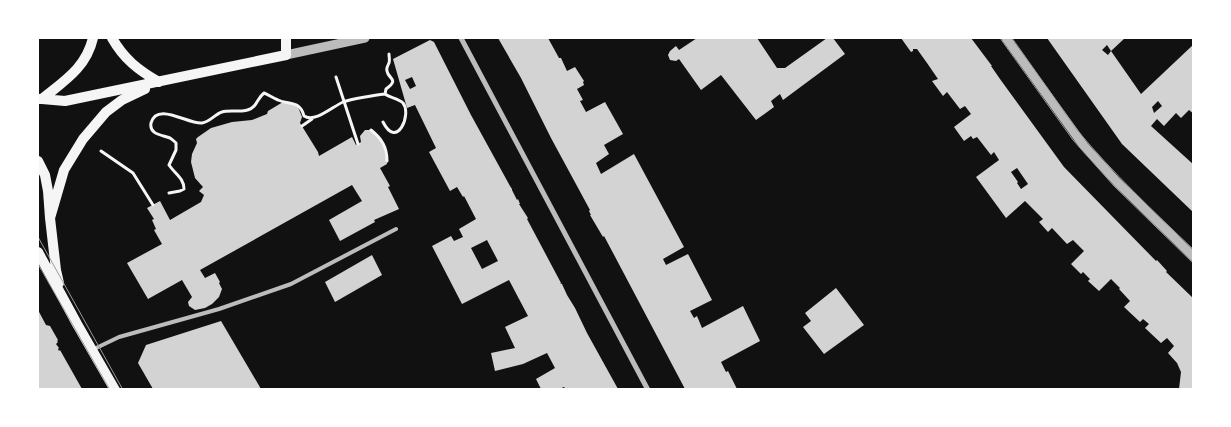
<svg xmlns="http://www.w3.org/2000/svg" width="1231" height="427" viewBox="0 0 1231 427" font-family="'Nunito Sans',sans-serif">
<rect width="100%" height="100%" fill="#111"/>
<path fill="#d3d3d3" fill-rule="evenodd" d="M498,38H548L559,58H561L567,71L575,67L584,81L583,82L584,85L577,89L583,100L580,101L586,112L605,102L623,134L604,145L609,154L596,163L601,174L634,154L684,247L663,259L666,265L688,254L712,300L690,311L694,318L697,316L702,328L743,306L760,341L721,362L726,372L728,371L737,389H685L612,251L604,236L603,237L590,215H591L589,211L590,210L551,138L521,78Z
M697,38H757L777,68H785L827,38H833L845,54L783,100L780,94L771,101L774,107L756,120L721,75L701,90L679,59L676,61L670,60L668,55L670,51L676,46L679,50Z
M901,38H971L992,66H991L1000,79L1064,167L1156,261L1157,260L1167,271L1166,272L1194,299V389H1179L1181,372L1177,363L1168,353L1174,346L1167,338L1161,343L1145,328L1149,324L1143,319L1140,322L1124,307L1130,301L1119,289L1120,288L1111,279L1099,291L1088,281L1090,279L1083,272L1081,274L1071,264L1084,251L1073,240L1067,244L1052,228L1048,232L1039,222L1043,219L1025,201L1006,218L976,177L999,160L994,152L991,155L977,137L973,139L971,136L964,141L954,127L971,114L965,106L960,109L947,92L943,96L932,81L938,79L927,63L917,49H913V51L911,52ZM1017,168L1028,184L1021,189L1017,183L1018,182L1011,172Z
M1047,38H1125L1111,51L1107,45L1102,50L1108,55L1111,51L1141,94L1194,44V114L1189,110L1181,118L1176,113L1164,126L1157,119L1151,126L1194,165V213L1122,144ZM1158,101L1162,106L1154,113L1152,107Z
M430,40L434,42L436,46L471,115L510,186L512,189V190L517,200L518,199L520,204H519L528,218L527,219L561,283H560L562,284L567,295L575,308L587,333L618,389H566L564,387L559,389H541L536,379L555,368L547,353L523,364L495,371L491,353L515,348L505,327L528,316L509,280L462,304L432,246L451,236L454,241L463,237L459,229L476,219L464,196L463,197L457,187L450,191L429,152L436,148L415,105L407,108L393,59ZM412,77L416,86L410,89L405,80ZM487,240L498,261L482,269L471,248Z
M283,102L289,103L298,107L302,117L300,123L318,152L319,156L352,137L356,145L361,142L360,136L365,130H370L383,143L386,156L387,164L380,168L390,186L388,187L399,209L374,220L375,222L340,241L329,220L362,201L352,185L200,270L205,278L215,273L220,282L219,283L222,289L219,297L212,304L205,308L195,310L189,306L188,302L192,297L182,280L148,299L127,263L162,244L154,230L156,229L152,220L154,219L147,208L160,201L170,220L201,202L204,195L199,191L203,187L195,178L191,162L192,154L197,143L196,139L198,137L211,128L232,122L252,120L267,114L268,111Z
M372,255L382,275L335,302L325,282Z
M836,288L864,325L824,354L803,327L811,321L805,313Z
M38,310L46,325L50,326L58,340L57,341L58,342L56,344L59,348L58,349L59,351L60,350L82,389H38Z
M221,321L261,389H153L138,363L146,345Z"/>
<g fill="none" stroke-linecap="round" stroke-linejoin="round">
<path stroke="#f5f5f5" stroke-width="3" d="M336,77L358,144
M383,122C397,150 412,114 403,103C398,98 390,98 385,94L386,89C400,79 388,79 387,71C386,68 388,65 389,63C390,60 389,57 389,54
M302,126L312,119
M371,130C382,139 387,147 387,161
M101,151L133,173L153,205
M169,193L180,191L184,189C184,178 175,174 169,165L176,150V143C174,141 172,139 170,138C163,135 149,135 151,123C157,101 189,125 202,123C210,122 215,114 222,112C232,109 247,115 255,105C258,101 259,97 264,93C269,95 273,98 278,100C289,105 300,100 304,116C315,123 332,107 343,102C351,99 376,95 385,94"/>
<path stroke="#bcbcbc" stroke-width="4" d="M92,350L119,337L219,309L291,284L396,229"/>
<path stroke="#bcbcbc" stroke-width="5" d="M461,38L648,390"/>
<path stroke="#bcbcbc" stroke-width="9" d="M1006,38L1084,146L1117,182L1194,257
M286,55L365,38"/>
<path stroke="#f5f5f5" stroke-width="10" d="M112,38C124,59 138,70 159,82
M38,99H42L65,101L286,55V38
M42,99C64,81 86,68 93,38
M38,161L45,175L48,191L50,218L56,270L59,283
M50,218L64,170L83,139L106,112L122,100L145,89
M38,252L77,324L115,390"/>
<path stroke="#9a9a9a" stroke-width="1" d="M1000,38L1073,140L1114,186L1194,264
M1012,38L1077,130C1113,173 1153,211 1194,250
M38,237L123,390
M38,264L110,390"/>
</g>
<rect width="1231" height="427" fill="none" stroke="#ffffff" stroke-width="78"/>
</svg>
